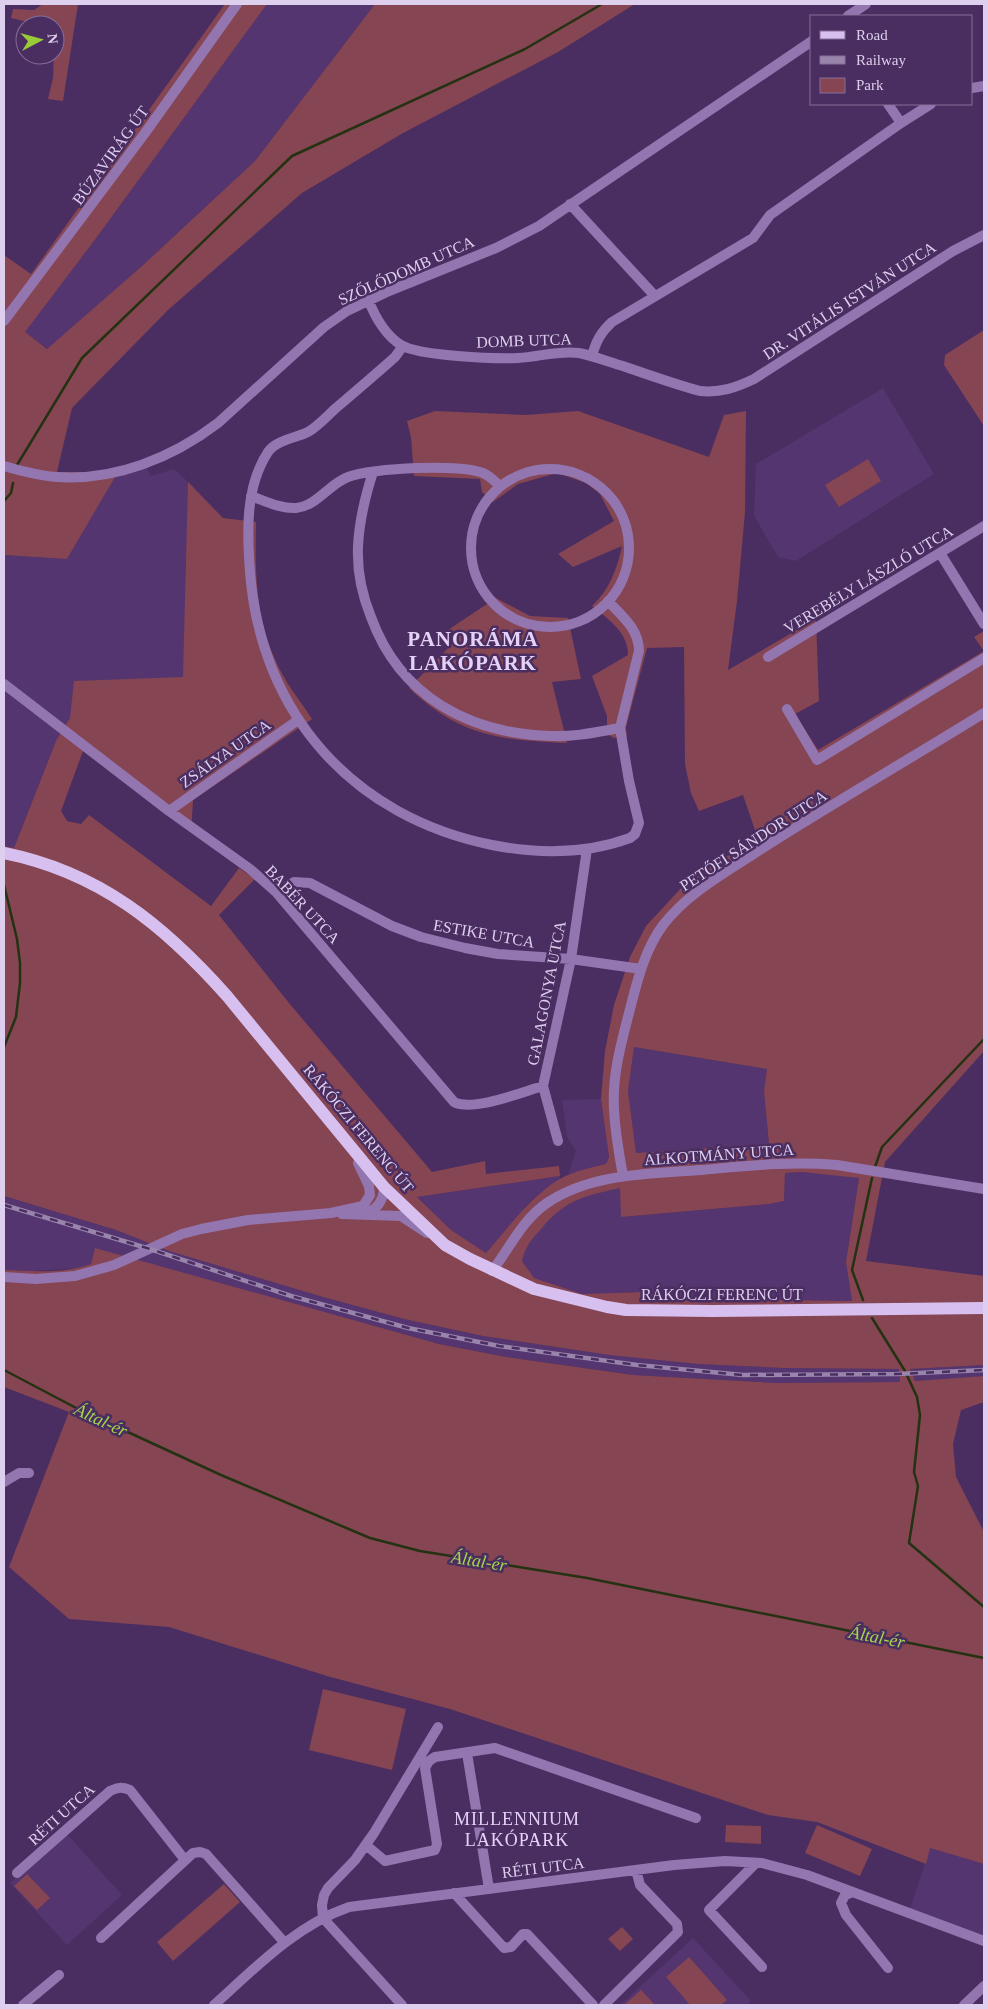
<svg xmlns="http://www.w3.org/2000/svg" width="988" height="2009" viewBox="0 0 988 2009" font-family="Georgia,serif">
<rect width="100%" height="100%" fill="#4a2e61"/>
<path fill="#54356f" d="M267,4H375L255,161L142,266L48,349L24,332L97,237Z
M883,388L934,474L796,561L778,557L754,516L756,464Z
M142,460L151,476L174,469L195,488L224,714L56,741L14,848L4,846V555L67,559L121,467Z
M634,1047L767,1069L764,1091L769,1144L636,1153L628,1091Z
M601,1099L609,1157L606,1164L568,1175L576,1151L567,1137L562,1100Z
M802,1172L859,1177L846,1262L852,1301L704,1299L644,1292L582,1294L534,1278L521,1261L526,1246L555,1212L574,1201L595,1193L620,1188L622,1217L769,1204L784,1201L785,1173Z
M560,1176V1179L531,1201L486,1253L451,1230L417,1197Z
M4,1196L116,1230L169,1251L323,1297L404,1319L483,1336L609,1355L698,1364L783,1368L899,1369L901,1382L777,1383L633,1375L506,1357L439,1344L95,1249L91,1264L79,1268L32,1271L4,1270Z
M984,1365V1376L955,1379L915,1381L910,1369Z
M66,1833L122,1895L67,1945L10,1883Z
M930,1848L984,1864V1937L910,1909Z
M693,1938L751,2001L747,2005H620Z"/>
<path fill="#854553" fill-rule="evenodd" d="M43,4H78L63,101L48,99L53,78L55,25H41L11,18L13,9L34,10Z
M225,4H267L97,237L25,332L47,349L142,266L255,161L375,4H635L558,52L403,133L302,193L168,310L72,408L57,472H100L121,467L67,559L4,555V255L31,274Z
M984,330V426L944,365L945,355Z
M435,411L526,415L578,411L709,457L724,415L746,411L745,512L737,601L728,670L816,619L819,701L795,714L818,750L984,651L974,637L984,631V1051L885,1162L866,1261L984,1276V1365L910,1369L915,1381L984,1376V1402L961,1410L953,1444L956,1477L984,1532V1864L930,1848L926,1864L817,1822L768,1815L450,1709L327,1676L169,1627L69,1619L9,1567L69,1412L4,1387V1270C33,1271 64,1274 91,1264L95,1248L439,1344L506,1357L633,1375L777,1383L900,1382L899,1369L783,1368L698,1364L609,1355L483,1336L404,1319L323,1297L169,1251L116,1230L4,1196V846L14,848L56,741L70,718L74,681L183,677L188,482L223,518L256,522C255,567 255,615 274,657C283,680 299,699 312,719L193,800L191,832L83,751L61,811L67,821L81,824L89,815L211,906L239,868L255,879L219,915L289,1003L432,1172L485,1161L486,1174L559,1166L560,1176L417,1197L451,1230L486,1253C508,1228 537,1188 568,1175C580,1170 593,1167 606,1164L609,1157L601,1099L605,1051L614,1005L630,957L646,926L684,885L757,836L743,795L699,811L691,793L685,764L684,647L647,648L626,727L627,737L614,738L607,734V716L592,676L628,655C628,632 609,620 592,606C610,589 617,569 622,546L573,567L558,554L614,521L600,494L586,483L557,473L518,484L493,502L482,492L480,479L414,476L411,437L407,421ZM634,1047L767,1069L764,1091L769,1144L636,1153L628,1091ZM802,1172L859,1178L846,1262L852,1301L704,1299L644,1292L582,1294L534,1278L522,1261C526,1245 531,1240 542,1228C566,1199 585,1196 620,1188L621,1217L769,1204L784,1201L785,1173Z
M868,459L881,481L839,507L825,485Z
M496,598L530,616L568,618L581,679L552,682L567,743C499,739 462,738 409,688L453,643L445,632Z
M323,1689L406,1709L392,1770L309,1750Z
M726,1825L761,1826V1844L725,1842Z
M817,1825L872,1849L860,1876L805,1853Z
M27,1874L50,1898L37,1910L14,1886Z
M224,1884L240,1902L173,1961L157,1942Z
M622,1927L633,1939L620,1951L608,1939Z
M689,1957L727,2000L721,2005H690L666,1977Z
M641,1990L655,2005H624Z"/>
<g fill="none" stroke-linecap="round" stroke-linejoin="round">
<path stroke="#253211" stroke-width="2.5" d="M17,465L82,358L292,156L525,49L602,4
M4,501L11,493L13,483
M4,885L17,939L20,963V983L16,1017L4,1047
M875,1167L882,1147L984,1039
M863,1300L852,1270L872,1178
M872,1318L905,1371L917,1397L920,1415L914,1472L918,1486L909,1543L984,1607
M4,1370L80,1410L221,1475L370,1538L420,1551L587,1578L984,1658"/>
<path stroke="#9376b0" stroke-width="10" d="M848,16L866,4
M972,88L984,86
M888,104L901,123
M570,204L654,295
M368,299C375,317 385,335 401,345C419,356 495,359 518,358C539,357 558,350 579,353C594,356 609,362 623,366C649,375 674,384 700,391C720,393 735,388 754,379L953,251L984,235
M4,321L145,133L237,4
M403,346L395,357C376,374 356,391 336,408C327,416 318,426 308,432C296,438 276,440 268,452C245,487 247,533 250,572C261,714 353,817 492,845C537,854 586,854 630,838L635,834L639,823L629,781L620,728L639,651C639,629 622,616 608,601
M592,356C596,341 601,332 612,322L753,238L770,215L901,123L931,104
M4,466C21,471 39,476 57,477C115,481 172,458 218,423L324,327L347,311L389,291L496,248L539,226L812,41
M471 548a79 79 0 1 1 158 0a79 79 0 1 1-158 0Z
M373,472C365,497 359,521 358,547C357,571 362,595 371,617C400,697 470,734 552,736C575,737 597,732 620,728
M251,496C265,501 281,509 296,508C317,506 329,484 348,477C370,468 465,463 485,474C491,477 495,482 500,486
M940,553L984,624
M768,657L984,526
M4,684L169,811L250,869L276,892L454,1102C473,1112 522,1092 543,1086
M787,709L817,760L984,658
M169,811L298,720
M276,892L294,882L310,883L392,926L421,937L465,948L498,954L571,959L641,969
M558,1141L543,1086L571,959L587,849
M623,1176C619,1154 615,1132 614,1109C612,1076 621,1044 629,1013C637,982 644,951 663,925C687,894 723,874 755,853C830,805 908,760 984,713
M342,1214L401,1216L427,1233
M363,1214C376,1211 384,1201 384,1187
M492,1271C510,1248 522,1220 547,1203C592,1173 649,1174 701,1170C747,1166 791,1161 837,1165L984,1189
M4,1277L36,1279L75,1276L114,1265L182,1234L201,1229L248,1220L331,1213L363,1206L370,1195L369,1186L358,1163
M4,1482L19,1473H29
M467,1753L489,1889
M366,1845L385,1861L435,1850L437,1844L425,1768L429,1761L435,1757L495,1748L696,1818
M756,1863L709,1910L762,1967
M17,1873L110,1791C118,1787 122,1787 130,1790L185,1860
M853,1892L845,1895L841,1903L846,1915L888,1968
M454,1893L504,1948L511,1947L523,1934H527L593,2005
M101,1938L193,1853L200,1852L206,1854L284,1942
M23,2005L59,1975
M214,2005C255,1968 295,1926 349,1907L674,1865L725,1861L762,1863L807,1875L984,1941
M402,2005L323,1918L322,1905L324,1895L328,1888L355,1860L374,1833L438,1727
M604,2005L678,1932L677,1924L640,1885L636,1870
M964,2005L984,1986"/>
<path stroke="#d7c0ef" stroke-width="12" d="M4,853C99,872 164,925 227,996L384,1187L445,1245L470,1259L534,1289L607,1307L626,1310L712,1311L984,1308"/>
<g stroke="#9984ac" stroke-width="4.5">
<path id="rail" d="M4,1205L150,1249L291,1296L408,1328L499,1346L637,1365L743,1375L897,1374L984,1370"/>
</g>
<use href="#rail" stroke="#4a2e61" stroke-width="2.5" stroke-dasharray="8" stroke-linecap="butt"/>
</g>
<g text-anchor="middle" stroke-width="5" stroke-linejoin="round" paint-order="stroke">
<g font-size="16" fill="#decfee" stroke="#4a2e61">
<text transform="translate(110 155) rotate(-54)" y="6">BÚZAVIRÁG ÚT</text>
<text transform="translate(406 270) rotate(-24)" y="6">SZŐLŐDOMB UTCA</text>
<text transform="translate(849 300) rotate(-33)" y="6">DR. VITÁLIS ISTVÁN UTCA</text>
<text transform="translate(524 340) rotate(-2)" y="6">DOMB UTCA</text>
<text transform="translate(868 579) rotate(-31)" y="6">VEREBÉLY LÁSZLÓ UTCA</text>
<text transform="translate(225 753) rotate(-35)" y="6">ZSÁLYA UTCA</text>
<text transform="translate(753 840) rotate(-33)" y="6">PETŐFI SÁNDOR UTCA</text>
<text transform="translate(303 904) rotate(47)" y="6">BABÉR UTCA</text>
<text transform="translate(484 933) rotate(10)" y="6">ESTIKE UTCA</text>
<text transform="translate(546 993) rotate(-79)" y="6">GALAGONYA UTCA</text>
<text transform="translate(359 1128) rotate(50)" y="6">RÁKÓCZI FERENC ÚT</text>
<text transform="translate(719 1154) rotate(-4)" y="6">ALKOTMÁNY UTCA</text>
<text x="722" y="1300">RÁKÓCZI FERENC ÚT</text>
<text transform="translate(61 1814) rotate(-42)" y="6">RÉTI UTCA</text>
<text transform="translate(543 1867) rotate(-7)" y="6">RÉTI UTCA</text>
</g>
<g font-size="18" font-style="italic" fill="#a3d54d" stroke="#4a2e61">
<text transform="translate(101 1420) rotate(25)" y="6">Által-ér</text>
<text transform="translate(479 1561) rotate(9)" y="6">Által-ér</text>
<text transform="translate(877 1637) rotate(11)" y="6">Által-ér</text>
</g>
<g font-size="18" letter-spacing="1" fill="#e4d2f7" stroke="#4a2e61">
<text x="517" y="1825">MILLENNIUM<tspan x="517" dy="21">LAKÓPARK</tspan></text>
</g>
<g font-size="21" font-weight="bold" letter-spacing="1" fill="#e4d2f7" stroke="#4a2e61">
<text x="473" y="646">PANORÁMA<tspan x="473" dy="24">LAKÓPARK</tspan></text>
</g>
</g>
<rect width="988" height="2009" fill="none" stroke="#decfee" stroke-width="10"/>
<rect x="810" y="15" width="162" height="90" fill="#4a2e61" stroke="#856e99"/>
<rect x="820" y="31" width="25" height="8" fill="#d7c0ef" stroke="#856e99"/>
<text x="856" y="40" font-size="15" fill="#decfee">Road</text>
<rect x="820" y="56" width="25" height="8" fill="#9984ac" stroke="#856e99"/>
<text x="856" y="65" font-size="15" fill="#decfee">Railway</text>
<rect x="820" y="78" width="25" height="15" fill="#854553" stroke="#856e99"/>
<text x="856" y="90" font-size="15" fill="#decfee">Park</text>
<g transform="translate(40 40) rotate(84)"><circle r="24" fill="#4a2e61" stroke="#856e99"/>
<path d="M0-4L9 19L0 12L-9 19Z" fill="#98cb37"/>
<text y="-8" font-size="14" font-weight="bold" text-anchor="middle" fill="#decfee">N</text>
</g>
</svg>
